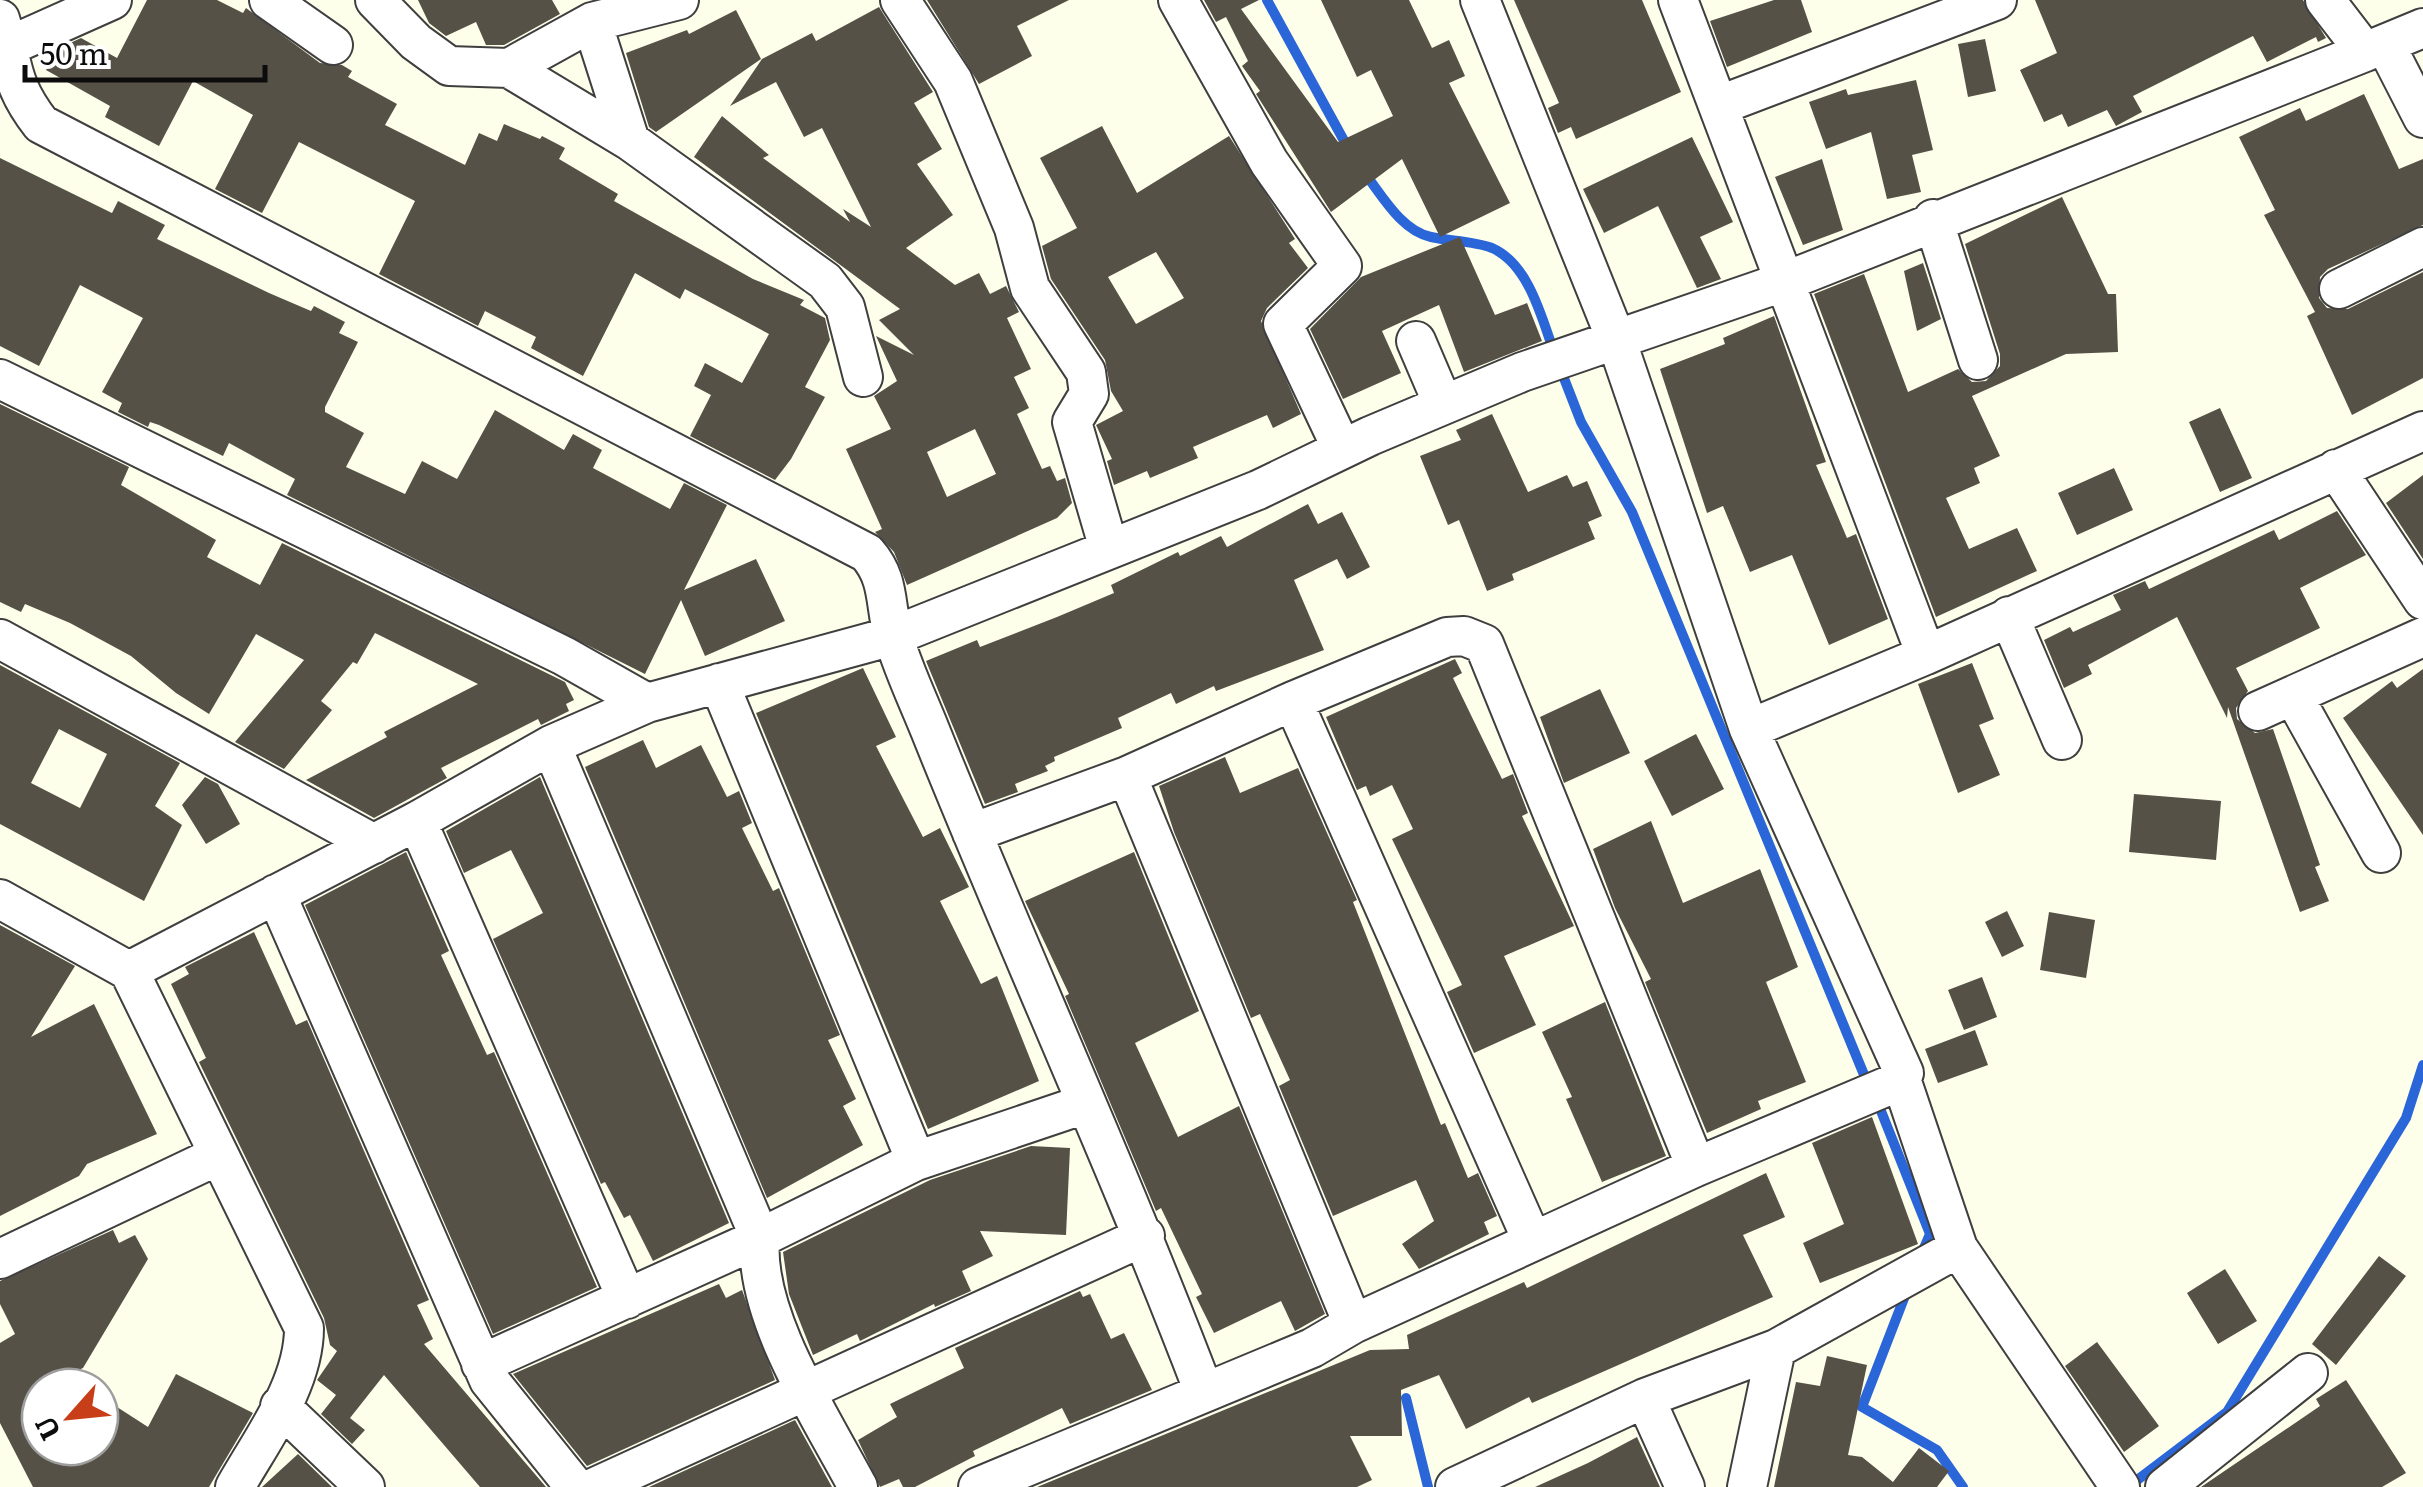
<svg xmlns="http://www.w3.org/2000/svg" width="2423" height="1487" viewBox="0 0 2423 1487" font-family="Literata,serif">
<rect width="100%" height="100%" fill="#feffeb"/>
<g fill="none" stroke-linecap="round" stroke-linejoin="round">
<path stroke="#2b66d9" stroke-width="10" d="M1267,0L1348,148
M1366,175C1383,197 1402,231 1431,237C1450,241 1474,241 1492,248C1529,264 1542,319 1554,352
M1560,368L1581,422L1632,512L1867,1082
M1879,1106L1930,1234L1922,1253
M1908,1288L1862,1407L1937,1450L1963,1487
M1406,1398L1428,1487
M2128,1487L2227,1412L2406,1118L2423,1065"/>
</g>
<path fill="#565147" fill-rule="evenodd" d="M147,0H217L243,13L246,8L320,63L342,65L352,71L348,77L397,104L385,125L465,165L479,133L497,141L504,124L540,139L542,136L565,148L559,159L618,194L614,201L753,279L804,300L800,305L825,318L830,340L805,387L825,397L791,459L775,480L690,436L711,395L694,386L705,363L742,383L769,334L685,289L680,299L635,273L583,376L531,348L536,337L485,311L478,326L379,274L415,201L299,142L262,213L215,189L253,115L193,81L159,146L105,117L110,106L46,70L57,49L81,38L117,58Z
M418,0H552L560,14L504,45H486L476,22L446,36L429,23Z
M927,0H1069L1017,26L1032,56L979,84Z
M1204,0H1259L1241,9L1338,142L1393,116L1371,70L1357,77L1321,0H1409L1432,48L1449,40L1465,76L1449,83L1510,203L1440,237L1402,159L1331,212L1256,94L1260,91L1242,66L1248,61L1226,17L1216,22Z
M1514,0H1642L1681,92L1576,139L1571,127L1558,133L1548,108L1559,103Z
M1774,0H1801L1812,32L1727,67L1710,21Z
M2035,0H2303L2326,38L2318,42L2316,37L2267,62L2253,36L2133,96L2142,112L2116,126L2107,110L2068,127L2062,114L2044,122L2020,70L2057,53Z
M879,7L933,92L914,103L942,149L917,164L953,215L906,248L955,285L979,273L990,294L1006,286L1019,312L1007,318L1031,369L1014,377L1029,408L1017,414L1042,469L1050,466L1057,481L1065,478L1072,503L1057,518L907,585L894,552L875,532L882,529L846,449L891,429L874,396L897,381L876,336L914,355L879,320L900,309L694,157L722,116L769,155L763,158L850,222L843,209L871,227L822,128L804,137L776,82L730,106L762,59L812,33L816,41ZM975,429L996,474L947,497L927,452Z
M736,10L761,59L656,132L649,127L626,53L687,30L689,34Z
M1985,39L1996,91L1968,97L1958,44Z
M1916,80L1933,150L1912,155L1921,192L1887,199L1871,132L1826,149L1809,102L1846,89L1848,95Z
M2364,94L2399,169L2423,159V225L2328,269L2320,277L2319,298L2327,308L2348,309L2423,272V378L2352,415L2307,316L2315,312L2264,215L2275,210L2239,137L2300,108L2306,121Z
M1102,126L1137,193L1229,136L1295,239L1289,243L1308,268L1267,308L1261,321L1301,414L1273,428L1267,415L1193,447L1198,458L1150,478L1147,471L1114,485L1107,461L1112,459L1096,425L1123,411L1111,391L1105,360L1051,279L1042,246L1077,228L1040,158ZM1156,252L1184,298L1136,324L1108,277Z
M1692,137L1733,222L1700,237L1721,279L1697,288L1658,206L1604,233L1583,189Z
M0,158L112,213L118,201L165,225L157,239L269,293L311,311L314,306L345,322L339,333L358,342L325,407V412L364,433L346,467L405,494L422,461L457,479L495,410L564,450L573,434L602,450L593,468L670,509L684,483L727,505L684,590L756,559L785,621L705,656L681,600L645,674L287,495L295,479L229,443L223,456L159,425L150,422L148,427L118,412L122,403L102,392L143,318L80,285L39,366L0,346Z
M1822,159L1843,230L1803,245L1775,177Z
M2062,197L2108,294H2116L2118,352L2066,354L1972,396L2000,456L1974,468L1980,483L1946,498L1969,549L2017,528L2037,571L1936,617L1814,294L1864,274L1908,392L1958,369L1972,382L1986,381L2000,366V354L1965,244Z
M1460,237L1495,315L1527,303L1542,341L1464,372L1439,305L1382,331L1401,373L1343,399L1310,329L1361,277Z
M1923,263L1941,319L1917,331L1904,271Z
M1774,316L1826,462L1816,465L1847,538L1856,534L1888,619L1829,645L1792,555L1750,572L1723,506L1707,513L1660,369L1725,344L1723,338Z
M0,404L129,467L121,485L216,540L207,557L260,585L282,543L565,682L574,700L566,704L569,711L541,725L538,719L441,768L447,778L374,818L306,780L387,737L384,732L478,684L375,633L357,664L353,662L321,701L332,710L284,769L235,742L304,660L256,634L209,714L176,693L131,656L70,623L25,604L21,612L0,602Z
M2220,408L2252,478L2220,492L2189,422Z
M1492,414L1528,492L1567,475L1573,487L1587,481L1602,516L1588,522L1595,539L1512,574L1514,580L1487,591L1459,520L1448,525L1420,456L1461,440L1456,430Z
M2114,468L2133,510L2077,535L2058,493Z
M2423,475V559L2386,503Z
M1308,504L1318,524L1342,512L1370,567L1347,579L1337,559L1294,580L1324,650L1216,691L1214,686L1176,704L1171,693L1118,718L1122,728L1054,757L1055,761L1045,766L1048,771L1015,784L1018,792L985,804L926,661L977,640L980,647L1057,617L1114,593L1111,585L1178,552L1180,556L1221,536L1227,547Z
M2337,511L2366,555L2300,588L2320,628L2236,668L2248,691L2236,708L2237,719L2255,733L2273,729L2320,865L2315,867L2329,901L2300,912L2228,707L2227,718L2177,617L2088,665L2092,674L2064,688L2044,640L2070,627L2073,632L2121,610L2113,595L2145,581L2149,589L2274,530L2279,540Z
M1455,659L1462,673L1453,678L1502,779L1513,774L1528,813L1522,816L1574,926L1504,956L1536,1025L1474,1053L1447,992L1462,985L1392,839L1413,829L1392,785L1370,796L1366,786L1357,790L1326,717Z
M1972,663L1994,719L1979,725L2000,775L1958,793L1918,684Z
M0,665L180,763L155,806L182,825L144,901L0,824ZM59,729L107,754L80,808L31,783Z
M863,668L896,737L876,746L923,837L940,828L969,887L940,901L981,984L997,976L1039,1081L928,1129L756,713Z
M2423,669V835L2343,718L2392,681L2397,688Z
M1600,689L1630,753L1564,783L1540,717Z
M1696,734L1724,789L1672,816L1644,761Z
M643,740L656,768L701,745L727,797L739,791L752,823L742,828L773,891L779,888L840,1035L828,1040L856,1099L843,1106L863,1145L767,1198L585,767Z
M1225,757L1240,793L1298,768L1357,900L1353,902L1441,1125L1445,1123L1468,1178L1478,1173L1497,1216L1484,1222L1489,1234L1419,1269L1402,1244L1434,1221L1416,1180L1333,1216L1279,1086L1290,1080L1260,1014L1251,1018L1174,832L1159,786Z
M205,777L218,784L240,824L206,844L182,805Z
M540,777L729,1223L653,1261L630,1215L624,1218L605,1182L601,1184L493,939L543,913L511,850L464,873L446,831Z
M2134,794L2221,801L2216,860L2129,852Z
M1651,821L1683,903L1760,869L1798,967L1766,982L1806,1082L1758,1101L1761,1109L1707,1133L1645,982L1651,979L1615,908L1593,849Z
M406,852L449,951L441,955L487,1055L494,1052L597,1287L493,1334L305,905Z
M1134,852L1199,1011L1135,1043L1178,1137L1239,1106L1325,1314L1295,1331L1281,1301L1214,1333L1196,1297L1202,1294L1161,1208L1156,1211L1065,996L1069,994L1025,901Z
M2007,911L2024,946L2002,957L1985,922Z
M2049,912L2095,920L2086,978L2040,970Z
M0,925L75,966L31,1037L94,1004L157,1134L87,1164L79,1176L0,1216Z
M254,932L296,1025L307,1020L429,1300L417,1305L433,1339L424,1344L546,1487H480L384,1375L350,1418L365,1430L352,1444L321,1414L336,1395L317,1380L337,1351L330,1345L324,1318L199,1062L206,1058L171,984L189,974L185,967Z
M1982,977L1997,1017L1964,1030L1948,990Z
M1605,1002L1666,1156L1602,1182L1566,1099L1572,1097L1542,1032Z
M1975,1030L1988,1065L1938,1083L1925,1049Z
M1872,1117L1918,1244L1820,1283L1803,1243L1844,1224L1812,1143Z
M1031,1146L1070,1148L1066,1235L980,1231L993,1256L962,1271L971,1291L935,1307L934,1304L860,1341L857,1334L813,1355L789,1294L783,1252L930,1180Z
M1766,1173L1785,1217L1743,1235L1773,1297L1532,1403L1529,1397L1466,1429L1439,1375L1401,1390L1402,1436H1350L1372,1480L1357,1487H1037L1370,1350L1409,1349L1407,1335L1524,1282L1527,1288Z
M113,1230L119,1243L135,1235L148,1259L83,1368L40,1387V1447H100V1418L107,1407H117L148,1427L176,1374L253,1413L209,1487H33L0,1423V1343L15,1334L0,1304V1281Z
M2379,1256L2406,1276L2336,1365L2312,1344Z
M2225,1269L2257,1321L2218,1344L2187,1293Z
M719,1284L726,1298L742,1290L775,1380L587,1466L513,1374Z
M1080,1291L1083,1297L1090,1294L1111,1339L1124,1333L1152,1390L1070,1424L1062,1408L973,1451L975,1456L915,1487H903L899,1479L880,1487L858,1440L897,1417L890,1404L964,1368L955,1348Z
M2097,1342L2159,1426L2124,1452L2065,1366Z
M1827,1356L1867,1365L1848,1455L1862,1457L1893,1482L1919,1448L1949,1471L1937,1487H1774L1796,1382L1820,1386Z
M2346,1380L2406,1473L2382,1487H2201L2320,1406L2316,1399Z
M795,1420L832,1487H649Z
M1637,1437L1660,1487H1535L1588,1463Z
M298,1454L332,1487H262Z"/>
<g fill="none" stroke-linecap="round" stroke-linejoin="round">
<g stroke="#3f3f3f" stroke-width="42">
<path id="street" d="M269,0L333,45
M375,0L416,42L449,66L509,68L592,22L679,0
M900,0L953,81L1014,228L1030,288L1086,372L1089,394L1072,422L1109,549
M1178,0L1269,162L1342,266L1283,324L1342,449
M1678,0L1926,655
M2325,0L2365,52L2423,28
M0,19C14,64 9,83 41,124L867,553C891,580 884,606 894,638C903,669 918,700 930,730C1019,952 1119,1169 1204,1392
M592,22L630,141
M2385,44L2423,118
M0,50L112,0
M509,68L630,141L825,281L845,307L863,377
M1720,105L1997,0
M1933,219L1978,360
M2339,289L2423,247
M1416,341L1443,404
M0,379L564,656L647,703
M2336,469L2423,600
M2009,616L2062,740
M0,639L374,844
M719,683L916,1161
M2294,697L2381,853
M1293,701L1447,637L1464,636L1484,644L1696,1167
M2258,711L2423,637
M1749,729L1926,655L2423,431
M551,745L760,1238C753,1315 822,1419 858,1487
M417,821L627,1299
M972,833L1127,776L1293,701L1532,1240
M276,894L489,1380L575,1487
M0,899L129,971L304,1328C304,1385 262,1439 235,1487
M129,971L417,821L551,745L647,703L893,636L1258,490L1370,436L1522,372L1786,281L2365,52
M1901,1079L1958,1248L2120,1487
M0,1259L217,1156
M1353,1324L1696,1167L1895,1083L1904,1073L1749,729L1616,339L1480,0
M481,1364L760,1238L916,1161L1085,1104
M1645,1398L1685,1487
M280,1406L365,1487
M595,1487L1145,1236
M978,1487L1312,1348L1353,1324L1127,776
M1455,1487L1645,1398L1776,1349L1958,1248
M1747,1487L1776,1349
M2165,1487L2308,1373"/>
</g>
<use href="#street" stroke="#fff" stroke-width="38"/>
</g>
<g transform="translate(70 1417) rotate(243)"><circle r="48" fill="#ffffff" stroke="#9e9e9e" stroke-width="2.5"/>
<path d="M0-8L18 38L0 25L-18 38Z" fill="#c83e18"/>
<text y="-15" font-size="28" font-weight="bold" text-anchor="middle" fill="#0c0c0c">U</text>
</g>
<path d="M25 65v15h240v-15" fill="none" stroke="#0c0c0c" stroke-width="5"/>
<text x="40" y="65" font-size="30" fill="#0c0c0c" stroke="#ffffff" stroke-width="8" paint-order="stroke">50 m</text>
</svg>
